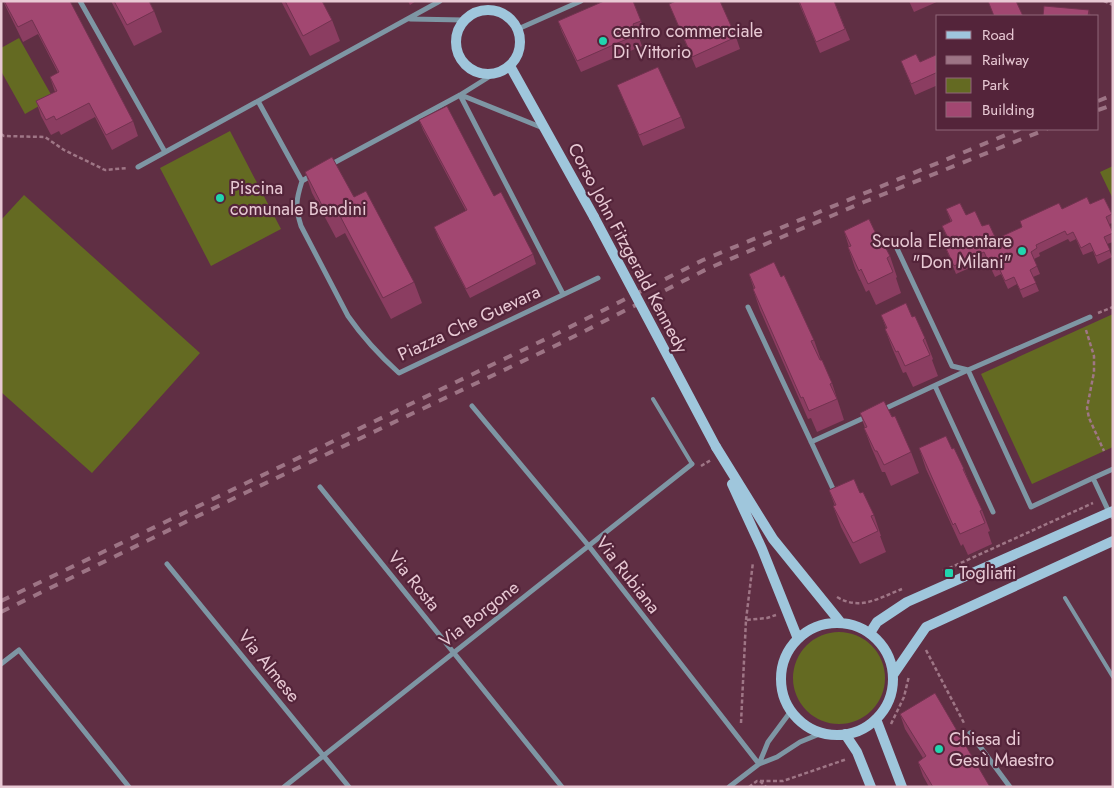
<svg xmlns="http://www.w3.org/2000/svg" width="1114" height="788" font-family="Jost,sans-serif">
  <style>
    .green { fill: #646a22 }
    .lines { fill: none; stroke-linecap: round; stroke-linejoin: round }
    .path { stroke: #9f7686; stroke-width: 2.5; stroke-dasharray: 4 2.5; stroke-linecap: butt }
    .lane { stroke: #7e96a4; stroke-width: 4 }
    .street { stroke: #7e96a4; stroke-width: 5 }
    .secondary { stroke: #9fc6dc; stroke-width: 10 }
    .rail { stroke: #9d7485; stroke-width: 4; stroke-dasharray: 9 9; stroke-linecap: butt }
    .secondary-bridge { stroke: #9fc6dc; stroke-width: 10 }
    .wall { fill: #8b3d61 }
    .shaded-wall { fill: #71324f }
    .building { fill: #a24771; stroke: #71324f }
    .poi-dot { fill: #21d5af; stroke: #54243a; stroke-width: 2 }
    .labels { text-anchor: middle; stroke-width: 4.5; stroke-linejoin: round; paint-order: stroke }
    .poi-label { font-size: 18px; fill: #e8c9d4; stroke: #54243a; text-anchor: start }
    .street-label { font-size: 18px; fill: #e8c9d4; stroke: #54243a }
  </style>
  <rect width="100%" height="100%" fill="#602f44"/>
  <path class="green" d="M 19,38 L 53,98 L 25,114 L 1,71 L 1,48 Z
    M 230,131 L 281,229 L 211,266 L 160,168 Z
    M 1113,166 L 1113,199 L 1100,172 Z
    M 24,195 L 200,353 L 92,473 L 1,392 L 1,220 Z
    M 1113,314 L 1113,447 L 1032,484 L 981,374 Z
    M793 678a46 46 0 1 1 92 0a46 46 0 1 1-92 0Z"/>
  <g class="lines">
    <path class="path" d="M 1104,1 L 1113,5
      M 1,134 L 4,136 L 45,137 L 64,150 L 105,170 L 128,168
      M 1098,313 L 1113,307
      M 1086,330 L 1094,356 L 1094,372 L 1087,408 L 1089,418 L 1104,451
      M 701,466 L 711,460
      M 943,571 L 1093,503
      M 837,597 C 860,611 879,598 902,589
      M 746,620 L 753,562
      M 926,650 L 965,725
      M 741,723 L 746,620 L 767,618 L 776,615
      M 891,724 L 904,697 L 909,676
      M 760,781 L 766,787
      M 749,787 L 757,781 L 783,781 L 847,759"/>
    <path class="lane" d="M 653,399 L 692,464
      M 1065,598 L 1113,677"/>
    <path class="street" d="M 80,1 L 165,152
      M 410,19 L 464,20
      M 518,29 L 581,1
      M 460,95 L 563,294
      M 461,95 L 543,128
      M 258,101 L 302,181 L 312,175
      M 330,165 L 460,95 L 492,75
      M 138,167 L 440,1
      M 302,181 C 296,200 295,207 301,226 L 348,316 C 364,339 378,354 399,373 L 598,278
      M 894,242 L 952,366 L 968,370
      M 748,307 L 835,493
      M 1090,317 L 968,370 L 1031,507 L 1093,478 L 1109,512 L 1113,517
      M 935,386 L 993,512
      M 472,406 L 588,545 L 759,764
      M 882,410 L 968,370
      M 811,442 L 868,416
      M 1093,478 L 1113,469
      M 320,487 L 562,787
      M 167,564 L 349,787
      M 1,664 L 19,650 L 129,787
      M 970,733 L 1010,787
      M 759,764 L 768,742 L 791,711
      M 284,787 L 692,464
      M 729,787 L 759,764 L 777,757 L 800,742 L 822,733"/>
    <path class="secondary" d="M456 42a32 32 0 1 1 64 0a32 32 0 1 1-64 0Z
      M 510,66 L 594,217
      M 716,447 L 773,539 L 841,623
      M 732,484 L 762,549 L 798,639
      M781 679a56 56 0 1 1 112 0a56 56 0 1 1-112 0Z
      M 870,633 L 877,622 L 907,602 L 1113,511
      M 893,675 L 926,627 L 1113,541
      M 876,719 L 902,787
      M 845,734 L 857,752 L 871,787"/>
    <path class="rail" d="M 1098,101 L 1113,95
      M 1098,110 L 1113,105
      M 1,601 L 556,334 L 703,260 L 1020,129
      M 1,612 L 247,492 L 561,343 L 707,269 L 864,202 L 1047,129"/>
    <path class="secondary-bridge" d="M 594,217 L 716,447"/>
  </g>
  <path class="wall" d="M 3,1 L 70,1 L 133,121 L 138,136 L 112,150 L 95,117 L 61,135 L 59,131 L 51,135 L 41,116 L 36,101 L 55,92 L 50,77 L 58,73 L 38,34 L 23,42 Z
    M 111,1 L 149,1 L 154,11 L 162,32 L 134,46 Z
    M 281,1 L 322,1 L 332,20 L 340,41 L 310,56 Z
    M 408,1 L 416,1 L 410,5 Z
    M 798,1 L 834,1 L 850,40 L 820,53 Z
    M 909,1 L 939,1 L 914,12 Z
    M 669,4 L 736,37 L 740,49 L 696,68 Z
    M 558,21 L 641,21 L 645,32 L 638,35 L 642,46 L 581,72 L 562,32 Z
    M 938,54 L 938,85 L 915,95 L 901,61 L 920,62 Z
    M 617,85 L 681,117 L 685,128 L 643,146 Z
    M 419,120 L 494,196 L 533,254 L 536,264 L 470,298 L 438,237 L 434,227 L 466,211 L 423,130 Z
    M 305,172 L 354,197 L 414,282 L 422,303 L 391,319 L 345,233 L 336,238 L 312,193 Z
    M 1104,198 L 1113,216 L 1113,223 L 1109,224 L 1113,232 L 1113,242 L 1107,244 L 1112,257 L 1098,264 L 1093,251 L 1083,255 L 1076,239 L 1070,242 L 1068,239 L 1039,253 L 1040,256 L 1034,259 L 1040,274 L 1033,277 L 1039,291 L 1023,298 L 1017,284 L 1008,289 L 1001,274 L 995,277 L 987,260 L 956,274 L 944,244 L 949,242 L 942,226 L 951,222 L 946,209 L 966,215 L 982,226 L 996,239 L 1022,227 L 1020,221 L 1062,209 L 1090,204 Z
    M 844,231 L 877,236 L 890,256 L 897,277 L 896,278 L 901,293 L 876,305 L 869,290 L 866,292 L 855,268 L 848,247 L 849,247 Z
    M 749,274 L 781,277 L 814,340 L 821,360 L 832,383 L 844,420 L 817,432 L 811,418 L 808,419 L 760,310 L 753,289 L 754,289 Z
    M 881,315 L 912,317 L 925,338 L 933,359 L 932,360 L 938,376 L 913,387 L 906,372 L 903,373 L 893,350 L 885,329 L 886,328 Z
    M 860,413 L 892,417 L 911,452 L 919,473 L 891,486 L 885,472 L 882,472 L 872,449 L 864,428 L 865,428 Z
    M 919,448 L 952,449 L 964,469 L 970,484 L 982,510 L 990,531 L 988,532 L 992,544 L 968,555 L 963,544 L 961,546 L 926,469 Z
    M 829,490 L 860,493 L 874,515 L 881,536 L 880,536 L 886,552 L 860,564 L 841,527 L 833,506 L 835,506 Z
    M 900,714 L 990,787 L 929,787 L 923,776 L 918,762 L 923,758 L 905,729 Z"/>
  <path class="shaded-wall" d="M 1089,10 L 1091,16 L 1088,16 Z"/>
  <path class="building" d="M 4,1 L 70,1 L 133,121 L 106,135 L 89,103 L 56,120 L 54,116 L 46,120 L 36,101 L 57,91 L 50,77 L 59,72 L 32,20 L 18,27 Z
    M 114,1 L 149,1 L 154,11 L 127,25 Z
    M 285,1 L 322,1 L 332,20 L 303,36 Z
    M 604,1 L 633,1 L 641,21 L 633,24 L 638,34 L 577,61 L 558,21 Z
    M 676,1 L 720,1 L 736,37 L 692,57 L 669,4 Z
    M 799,1 L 834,1 L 845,29 L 816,42 Z
    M 988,1 L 1016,1 L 1023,16 L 994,16 Z
    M 1044,6 L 1089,10 L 1088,16 L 1043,16 Z
    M 916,54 L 920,62 L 938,54 L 938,72 L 911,84 L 901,61 Z
    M 658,67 L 681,117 L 639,135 L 617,85 Z
    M 447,106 L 494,196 L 501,192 L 533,254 L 466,289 L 434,227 L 467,210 L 419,120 Z
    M 332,157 L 354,197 L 366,191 L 414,282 L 383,298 L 338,212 L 328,217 L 305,172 Z
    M 1087,197 L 1090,204 L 1104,198 L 1112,214 L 1106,217 L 1113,233 L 1104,237 L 1110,250 L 1096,256 L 1090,243 L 1081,248 L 1073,232 L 1067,235 L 1065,231 L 1036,245 L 1037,248 L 1031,252 L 1037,266 L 1030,270 L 1036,283 L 1020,290 L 1014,277 L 1005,281 L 998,266 L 992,269 L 984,252 L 954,266 L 944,244 L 950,242 L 942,226 L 952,221 L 946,209 L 960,203 L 966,215 L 975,211 L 982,226 L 989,224 L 996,239 L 1022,227 L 1020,221 L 1059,203 L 1062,209 Z
    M 869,219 L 877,236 L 879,235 L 890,256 L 887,258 L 893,272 L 868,284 L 861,269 L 859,271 L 848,247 L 851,246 L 844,231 Z
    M 774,262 L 781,277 L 784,275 L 814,340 L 811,341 L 820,360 L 822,360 L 832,383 L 830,384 L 837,399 L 809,411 L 803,397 L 801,398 L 753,289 L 755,288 L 749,274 Z
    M 906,303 L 912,317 L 915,316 L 925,338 L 923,340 L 930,355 L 905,366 L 898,351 L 896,352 L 885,329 L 887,328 L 881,315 Z
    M 884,401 L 892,417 L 895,416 L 911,452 L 884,465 L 877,451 L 875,451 L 864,428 L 867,427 L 860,413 Z
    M 946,436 L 952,449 L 954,448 L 964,469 L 963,469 L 982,510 L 980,511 L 985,523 L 960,534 L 955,523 L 953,525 L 919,448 Z
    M 854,479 L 860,493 L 863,492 L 874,515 L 871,516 L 878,531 L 853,543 L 833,506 L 836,505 L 829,490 Z
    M 935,693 L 990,787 L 933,787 L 918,762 L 926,756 L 900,714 Z"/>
  <g class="poi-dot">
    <circle cx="603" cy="41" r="5"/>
    <circle cx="220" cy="198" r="5"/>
    <circle cx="1022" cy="251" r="5"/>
    <rect x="944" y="568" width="10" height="10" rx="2.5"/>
    <circle cx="939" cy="749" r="5"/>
  </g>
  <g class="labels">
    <g class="poi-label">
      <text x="613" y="37">centro commerciale<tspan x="613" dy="21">Di Vittorio</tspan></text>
      <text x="230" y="194">Piscina<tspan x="230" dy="21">comunale Bendini</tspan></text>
      <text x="1012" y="247" text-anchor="end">Scuola Elementare<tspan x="1012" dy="21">"Don Milani"</tspan></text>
      <text x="959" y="579">Togliatti</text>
      <text x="949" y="745">Chiesa di<tspan x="949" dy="21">Gesù Maestro</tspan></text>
    </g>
    <g class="street-label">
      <text transform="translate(628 248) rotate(62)" y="6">Corso John Fitzgerald Kennedy</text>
      <text transform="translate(469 323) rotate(-25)" y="6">Piazza Che Guevara</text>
      <text transform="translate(628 575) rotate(52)" y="6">Via Rubiana</text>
      <text transform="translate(414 581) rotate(51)" y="6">Via Rosta</text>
      <text transform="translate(479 614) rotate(-38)" y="6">Via Borgone</text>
      <text transform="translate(269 666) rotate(51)" y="6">Via Almese</text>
    </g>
  </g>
  <rect width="1114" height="788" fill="none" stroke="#e8c9d4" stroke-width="5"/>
  <rect x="936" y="15" width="162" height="115" fill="#54243a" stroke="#8f6678"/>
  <rect x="946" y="31" width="25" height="8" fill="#9fc6dc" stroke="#8f6678"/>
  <text x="982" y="40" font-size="15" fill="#e8c9d4">Road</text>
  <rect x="946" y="56" width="25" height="8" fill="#9d7485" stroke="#8f6678"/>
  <text x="982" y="65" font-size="15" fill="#e8c9d4">Railway</text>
  <rect x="946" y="78" width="25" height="15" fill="#646a22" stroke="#8f6678"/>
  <text x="982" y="90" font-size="15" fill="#e8c9d4">Park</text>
  <rect x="946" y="102" width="25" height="15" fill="#a24771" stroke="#8f6678"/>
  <text x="982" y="115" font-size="15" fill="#e8c9d4">Building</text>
</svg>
